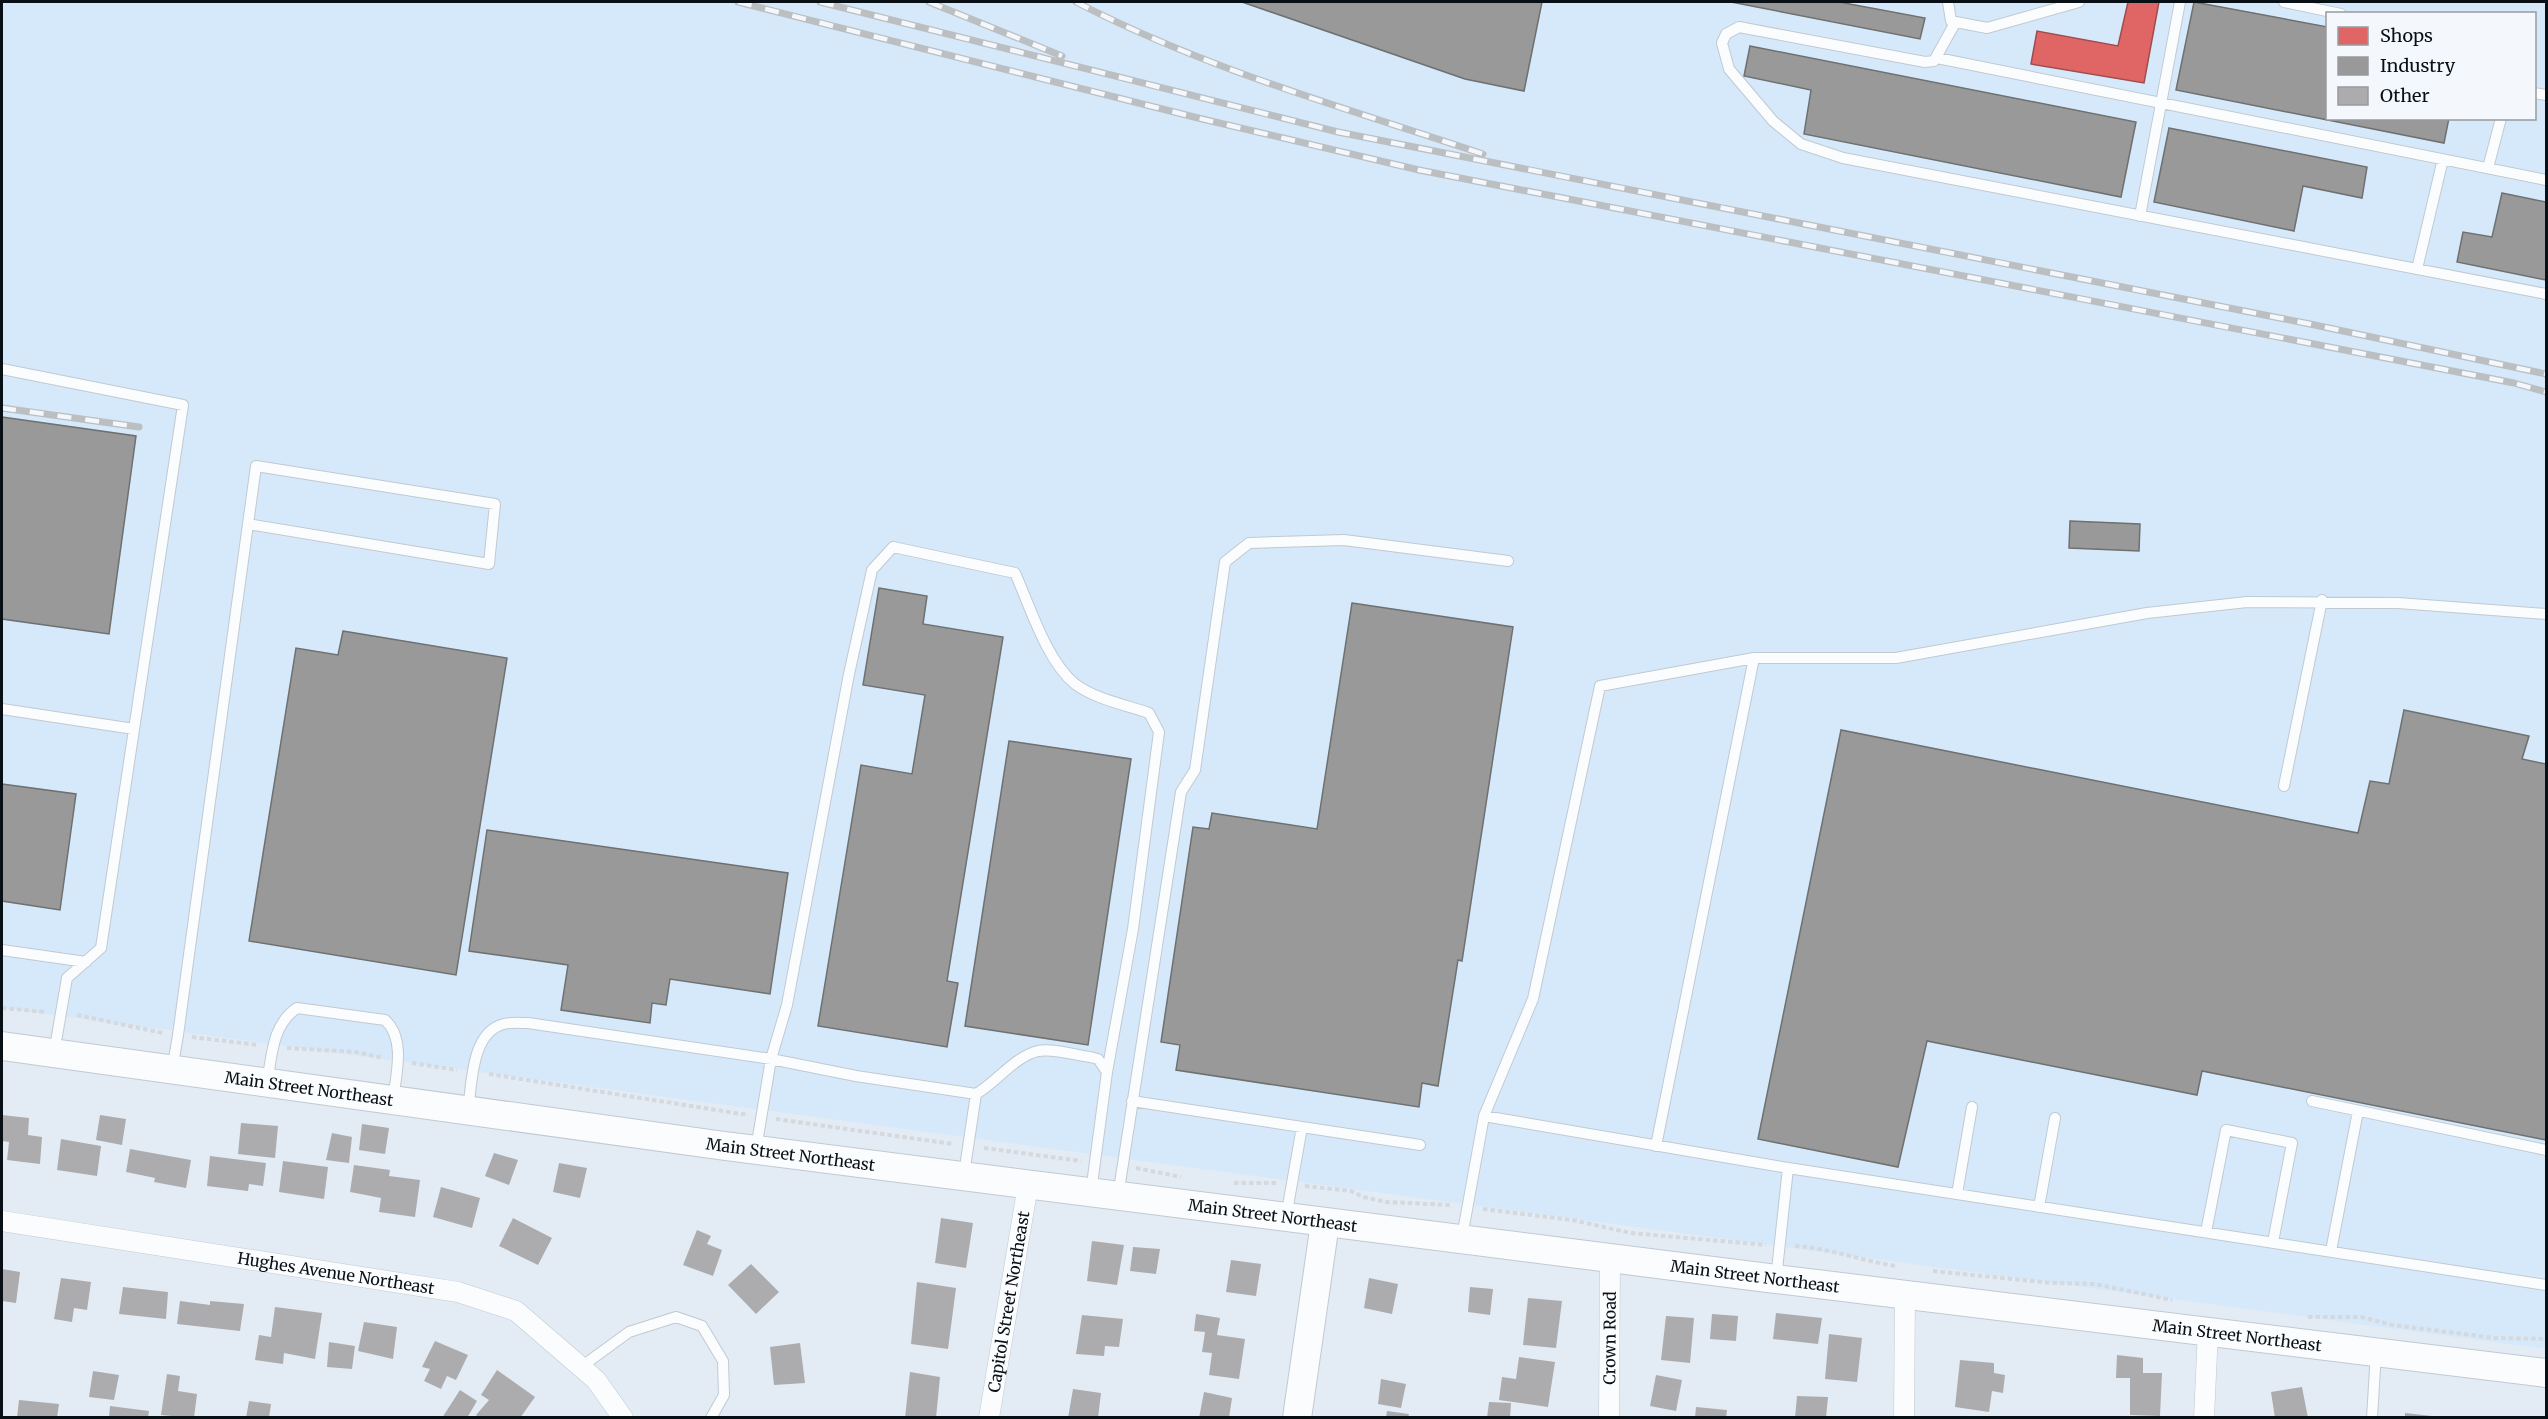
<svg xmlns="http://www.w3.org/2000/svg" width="2548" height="1419" font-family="Merriweather,serif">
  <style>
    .built { fill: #d5e9fa; fill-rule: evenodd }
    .shops { fill: #e06666; stroke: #9f4c4e; stroke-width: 1.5 }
    .industry { fill: #999; stroke: #6e7071; stroke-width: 1.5 }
    .building { fill: #acacae }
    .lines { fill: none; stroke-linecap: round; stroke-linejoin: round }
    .lane-casing { stroke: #c1c9d1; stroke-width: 12 }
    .street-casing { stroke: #c1c9d1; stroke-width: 21 }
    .secondary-casing { stroke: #c1c9d1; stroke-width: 30 }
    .path { stroke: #d5d8dc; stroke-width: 4; stroke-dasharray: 4.5 3; stroke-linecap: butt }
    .lane { stroke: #fbfcfe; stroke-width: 10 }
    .street { stroke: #fbfcfe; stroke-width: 20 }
    .secondary { stroke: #fbfcfe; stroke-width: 28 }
    .rail-casing { stroke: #bcbfc1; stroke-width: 7 }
    .rail { stroke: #f4f8fc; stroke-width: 4.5; stroke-dasharray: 14; stroke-linecap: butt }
    .labels { text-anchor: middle; stroke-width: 6; stroke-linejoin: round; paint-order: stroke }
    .street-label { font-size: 16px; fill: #080f15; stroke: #f4f8fc }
  </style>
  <rect width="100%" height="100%" fill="#e3ecf5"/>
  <path class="built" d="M 2,2 L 2546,2 L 2546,1349 L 2,1008 ZM 2328,14 L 2534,14 L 2534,118 L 2328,118 Z"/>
  <path class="shops" d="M 2128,2 L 2159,2 L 2144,83 L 2031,64 L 2037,31 L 2118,46 Z"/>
  <path class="industry" d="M 1242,2 L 1542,2 L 1524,91 L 1465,79 Z
    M 1731,2 L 1839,2 L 1925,18 L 1920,39 Z
    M 2194,2 L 2328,27 L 2328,118 L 2449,118 L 2444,143 L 2176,90 Z
    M 1750,46 L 2136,122 L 2121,197 L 1804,134 L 1811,90 L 1744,76 Z
    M 2169,128 L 2367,167 L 2362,198 L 2303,186 L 2294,231 L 2154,202 Z
    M 2502,193 L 2546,202 L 2546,280 L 2457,262 L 2463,232 L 2492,237 Z
    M 2,417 L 136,436 L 109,634 L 2,619 Z
    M 2070,521 L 2140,524 L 2139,551 L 2069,548 Z
    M 879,588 L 927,596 L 923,624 L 1003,637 L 947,981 L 958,983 L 947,1047 L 818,1026 L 861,765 L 912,774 L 925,695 L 863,685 Z
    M 1352,603 L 1513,627 L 1462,961 L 1458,960 L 1438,1086 L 1422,1083 L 1419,1107 L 1176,1070 L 1180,1045 L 1161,1042 L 1193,827 L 1209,829 L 1212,813 L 1317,829 Z
    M 343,631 L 507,658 L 456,975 L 249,941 L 296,648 L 338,655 Z
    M 2404,710 L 2529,736 L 2522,759 L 2546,764 L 2546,1140 L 2202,1071 L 2197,1095 L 1927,1041 L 1898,1167 L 1758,1139 L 1841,730 L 2358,833 L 2370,781 L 2389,784 Z
    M 1009,741 L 1131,759 L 1088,1045 L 965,1026 Z
    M 2,784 L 76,794 L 60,910 L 2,901 Z
    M 487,830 L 788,873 L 770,994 L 670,979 L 666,1005 L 652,1003 L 650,1023 L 561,1010 L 568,965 L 469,951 Z"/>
  <path class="building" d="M 2,1115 L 29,1118 L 28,1135 L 42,1137 L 40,1164 L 7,1160 L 9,1142 L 2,1141 Z
    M 100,1115 L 126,1119 L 122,1145 L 96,1140 Z
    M 241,1123 L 278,1126 L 275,1158 L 238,1154 Z
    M 362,1124 L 389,1128 L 385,1154 L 359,1150 Z
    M 332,1133 L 352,1137 L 349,1163 L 326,1160 Z
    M 61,1139 L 101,1146 L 97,1176 L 57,1170 Z
    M 130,1149 L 191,1160 L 186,1188 L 154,1182 L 155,1178 L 126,1172 Z
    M 494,1153 L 518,1160 L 509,1185 L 485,1176 Z
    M 210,1156 L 266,1163 L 263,1186 L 249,1184 L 248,1191 L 207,1186 Z
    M 283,1161 L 328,1167 L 324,1199 L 279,1192 Z
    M 559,1163 L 587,1168 L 580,1198 L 553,1192 Z
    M 354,1165 L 390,1170 L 389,1176 L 420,1180 L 415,1217 L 379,1212 L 381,1198 L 350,1192 Z
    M 441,1187 L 480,1198 L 472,1228 L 433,1217 Z
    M 513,1218 L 552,1238 L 538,1265 L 499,1246 Z
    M 941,1218 L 973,1223 L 966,1268 L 935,1263 Z
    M 697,1230 L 711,1236 L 707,1244 L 722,1250 L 713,1276 L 683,1265 Z
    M 1092,1241 L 1124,1245 L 1117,1285 L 1087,1281 Z
    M 1133,1247 L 1160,1249 L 1156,1274 L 1130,1271 Z
    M 1231,1260 L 1261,1264 L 1256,1296 L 1226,1292 Z
    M 751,1264 L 779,1292 L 756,1314 L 728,1285 Z
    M 2,1269 L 20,1272 L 16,1303 L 2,1301 Z
    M 61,1278 L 91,1282 L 87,1310 L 74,1308 L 72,1322 L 54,1319 Z
    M 1369,1278 L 1398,1284 L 1392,1314 L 1364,1308 Z
    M 917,1282 L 956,1288 L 948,1349 L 911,1344 Z
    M 123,1287 L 168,1292 L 166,1319 L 119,1314 Z
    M 1470,1287 L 1493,1289 L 1490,1315 L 1468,1312 Z
    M 1528,1298 L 1562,1301 L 1556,1348 L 1523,1345 Z
    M 180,1301 L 210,1305 L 210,1301 L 244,1304 L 240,1331 L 177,1324 Z
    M 275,1307 L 322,1313 L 315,1359 L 284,1353 L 283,1364 L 255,1360 L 259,1335 L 271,1337 Z
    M 1776,1313 L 1822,1318 L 1818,1344 L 1773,1339 Z
    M 1196,1314 L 1220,1318 L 1217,1335 L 1245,1339 L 1239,1379 L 1209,1375 L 1212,1353 L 1202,1352 L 1205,1332 L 1194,1331 Z
    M 1712,1314 L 1738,1316 L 1736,1341 L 1710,1339 Z
    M 1082,1315 L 1123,1319 L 1119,1347 L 1105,1346 L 1104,1356 L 1076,1354 Z
    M 1666,1316 L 1694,1318 L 1690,1363 L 1661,1360 Z
    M 364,1322 L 397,1327 L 393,1359 L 358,1351 Z
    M 1829,1334 L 1862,1338 L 1857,1382 L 1825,1379 Z
    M 435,1341 L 468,1355 L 456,1380 L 447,1376 L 441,1389 L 424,1381 L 430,1369 L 422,1367 Z
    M 329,1342 L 355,1346 L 352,1369 L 327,1367 Z
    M 800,1343 L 805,1383 L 774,1385 L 770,1347 Z
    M 2117,1355 L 2143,1358 L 2143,1373 L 2162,1373 L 2160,1416 L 2130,1415 L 2130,1378 L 2116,1378 Z
    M 1519,1357 L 1555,1362 L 1548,1407 L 1499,1400 L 1502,1377 L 1516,1379 Z
    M 1960,1360 L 1994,1363 L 1994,1373 L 2005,1375 L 2003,1393 L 1992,1391 L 1989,1412 L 1955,1407 Z
    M 497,1370 L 535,1397 L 520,1418 L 480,1418 L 476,1415 L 489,1400 L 481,1395 Z
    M 93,1371 L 119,1375 L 114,1400 L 89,1397 Z
    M 910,1372 L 940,1377 L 936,1418 L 905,1418 Z
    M 167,1374 L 180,1376 L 178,1391 L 197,1394 L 194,1418 L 161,1415 Z
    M 1656,1375 L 1682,1380 L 1676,1411 L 1650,1406 Z
    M 1381,1379 L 1406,1384 L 1401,1408 L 1378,1404 Z
    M 2302,1387 L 2308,1418 L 2275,1418 L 2271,1392 Z
    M 1073,1389 L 1101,1393 L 1098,1418 L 1068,1418 Z
    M 460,1390 L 477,1401 L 467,1418 L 442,1418 Z
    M 1204,1392 L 1232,1398 L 1229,1418 L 1199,1418 Z
    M 1797,1396 L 1828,1397 L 1826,1418 L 1795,1418 Z
    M 19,1400 L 59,1404 L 57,1418 L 17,1418 Z
    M 249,1401 L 271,1404 L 269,1418 L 246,1418 Z
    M 1489,1402 L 1511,1403 L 1510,1418 L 1487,1418 Z
    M 110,1406 L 149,1411 L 148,1418 L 109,1418 Z
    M 1696,1407 L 1727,1410 L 1726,1418 L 1695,1418 Z
    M 1387,1411 L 1409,1414 L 1408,1418 L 1386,1418 Z
    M 2405,1413 L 2432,1416 L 2432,1418 L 2405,1418 Z"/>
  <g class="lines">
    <g class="lane-casing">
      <path id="lane" d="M 1948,2 L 1951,21 L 1987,28 L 2079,2
        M 2284,2 L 2341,14
        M 1955,23 L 1934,61 L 1925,62 L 1739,27 L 1726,34 L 1722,43 L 1729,69 L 1773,121 L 1801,144 L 1843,158 L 2546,294
        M 1937,58 L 2546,180
        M 2534,93 L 2546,95
        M 2488,168 L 2501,118
        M 2140,216 L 2180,2
        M 2417,269 L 2443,159
        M 2,369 L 183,405 L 101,948 L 67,978 L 54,1053
        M 2,709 L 134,729
        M 2284,786 L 2322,600
        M 2,950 L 86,962
        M 172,1070 L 178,1035 L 248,524 L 256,466 L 495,504 L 489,564 L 248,524
        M 267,1083 C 272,1055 272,1025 297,1008 L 385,1020 C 406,1039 396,1075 393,1100
        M 1132,1101 L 1420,1145
        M 2312,1101 L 2546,1150
        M 468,1110 C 472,1084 471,1032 504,1024 C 511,1022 521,1023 528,1023 L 771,1059 L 856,1076 L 976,1094 C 997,1082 1014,1057 1038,1051 C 1053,1048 1075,1055 1090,1057 L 1098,1059 L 1107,1072 L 1091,1192
        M 1484,1116 L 1788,1168 L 1776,1279
        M 1656,1146 L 1754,658
        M 756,1149 L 771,1059 L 787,1005 L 849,674 L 872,570 L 893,547 L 1015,573 C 1030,606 1046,660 1075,684 C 1095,699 1126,705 1149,713 L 1159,732 L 1133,929 L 1107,1072
        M 1788,1168 L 2546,1285
        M 964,1174 L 976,1094
        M 1957,1194 L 1972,1107
        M 1118,1196 L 1181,792 L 1195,770 L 1225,562 L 1249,543 L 1344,540 L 1508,561
        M 2039,1207 L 2055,1118
        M 1286,1217 L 1302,1127
        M 2206,1232 L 2226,1130 L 2292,1143 L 2273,1242
        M 1462,1237 L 1484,1116 L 1533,999 L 1600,686 L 1754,658 L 1896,658 L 2147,613 L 2247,602 L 2398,603 L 2546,614
        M 2331,1251 L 2358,1111
        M 581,1367 L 629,1332 L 676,1317 L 702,1326 L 723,1361 L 724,1395 L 711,1418
        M 2372,1418 L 2376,1352"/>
    </g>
    <g class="street-casing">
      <g id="street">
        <path id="s1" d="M 2,1221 L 458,1292 L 516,1311 L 596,1380 L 623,1418"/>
        <path id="s2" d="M 989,1418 L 1028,1185"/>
        <path id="s3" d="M 1609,1418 L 1610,1258"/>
        <path d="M 1904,1418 L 1905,1294"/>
        <path d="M 2204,1418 L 2208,1331"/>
      </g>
    </g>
    <g class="secondary-casing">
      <g id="secondary">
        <path id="s4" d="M 2,1046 L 725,1146 L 1776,1279 L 2546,1373"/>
        <path d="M 1297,1418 L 1325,1223"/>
      </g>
    </g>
    <path class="path" d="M 2,1008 L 46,1012
      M 77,1015 L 163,1033
      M 192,1037 L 259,1045
      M 287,1048 L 356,1052 L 383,1058
      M 412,1063 L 457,1070
      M 489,1074 L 748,1115
      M 776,1119 L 953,1144
      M 984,1148 L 1081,1161
      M 1136,1168 L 1181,1177
      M 1234,1183 L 1277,1183
      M 1305,1186 L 1351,1191 L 1363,1197 L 1387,1202 L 1451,1205
      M 1483,1209 L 1572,1220 L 1631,1233 L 1766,1245
      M 1795,1246 C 1829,1248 1862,1261 1896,1266
      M 1933,1271 L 2052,1283 L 2095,1284 L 2172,1300
      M 2308,1317 L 2361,1317 L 2393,1325 L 2495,1338 L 2546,1339"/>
    <use href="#lane" class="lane"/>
    <use href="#street" class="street"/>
    <use href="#secondary" class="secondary"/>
    <g class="rail-casing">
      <path id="rail" d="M 738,2 L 1198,118 L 1419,170 L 2514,383 L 2546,392
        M 820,2 L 1338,132 L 2310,324 L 2546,374
        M 929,2 L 1062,56
        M 1076,2 C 1205,69 1346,108 1483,154
        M 2,408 L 139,427"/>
    </g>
    <use href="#rail" class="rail"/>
  </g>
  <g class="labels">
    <g class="street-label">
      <text dy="6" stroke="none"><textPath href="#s4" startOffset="310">Main Street Northeast</textPath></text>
      <text dy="6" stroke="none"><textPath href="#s4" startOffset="796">Main Street Northeast</textPath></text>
      <text dy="6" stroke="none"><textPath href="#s4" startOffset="1282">Main Street Northeast</textPath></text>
      <text dy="6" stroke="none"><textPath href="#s1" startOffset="338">Hughes Avenue Northeast</textPath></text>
      <text dy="6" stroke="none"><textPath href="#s4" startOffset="1768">Main Street Northeast</textPath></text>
      <text dy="6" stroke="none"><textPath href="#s2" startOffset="118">Capitol Street Northeast</textPath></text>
      <text dy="6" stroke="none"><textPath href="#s4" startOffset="2254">Main Street Northeast</textPath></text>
      <text dy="6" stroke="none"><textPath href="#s3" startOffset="80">Crown Road</textPath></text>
    </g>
  </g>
  <rect width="2548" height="1419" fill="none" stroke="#080f15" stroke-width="6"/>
  <rect x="2326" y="12" width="210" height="108" fill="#f4f8fc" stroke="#969ba0" stroke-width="1.5"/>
  <rect x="2338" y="27" width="30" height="18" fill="#e06666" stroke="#969ba0" stroke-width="1.5"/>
  <text x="2380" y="42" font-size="18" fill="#080f15">Shops</text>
  <rect x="2338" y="57" width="30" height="18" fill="#999999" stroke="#969ba0" stroke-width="1.5"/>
  <text x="2380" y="72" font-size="18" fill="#080f15">Industry</text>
  <rect x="2338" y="87" width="30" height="18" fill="#acacae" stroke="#969ba0" stroke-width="1.5"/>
  <text x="2380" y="102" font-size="18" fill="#080f15">Other</text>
</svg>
